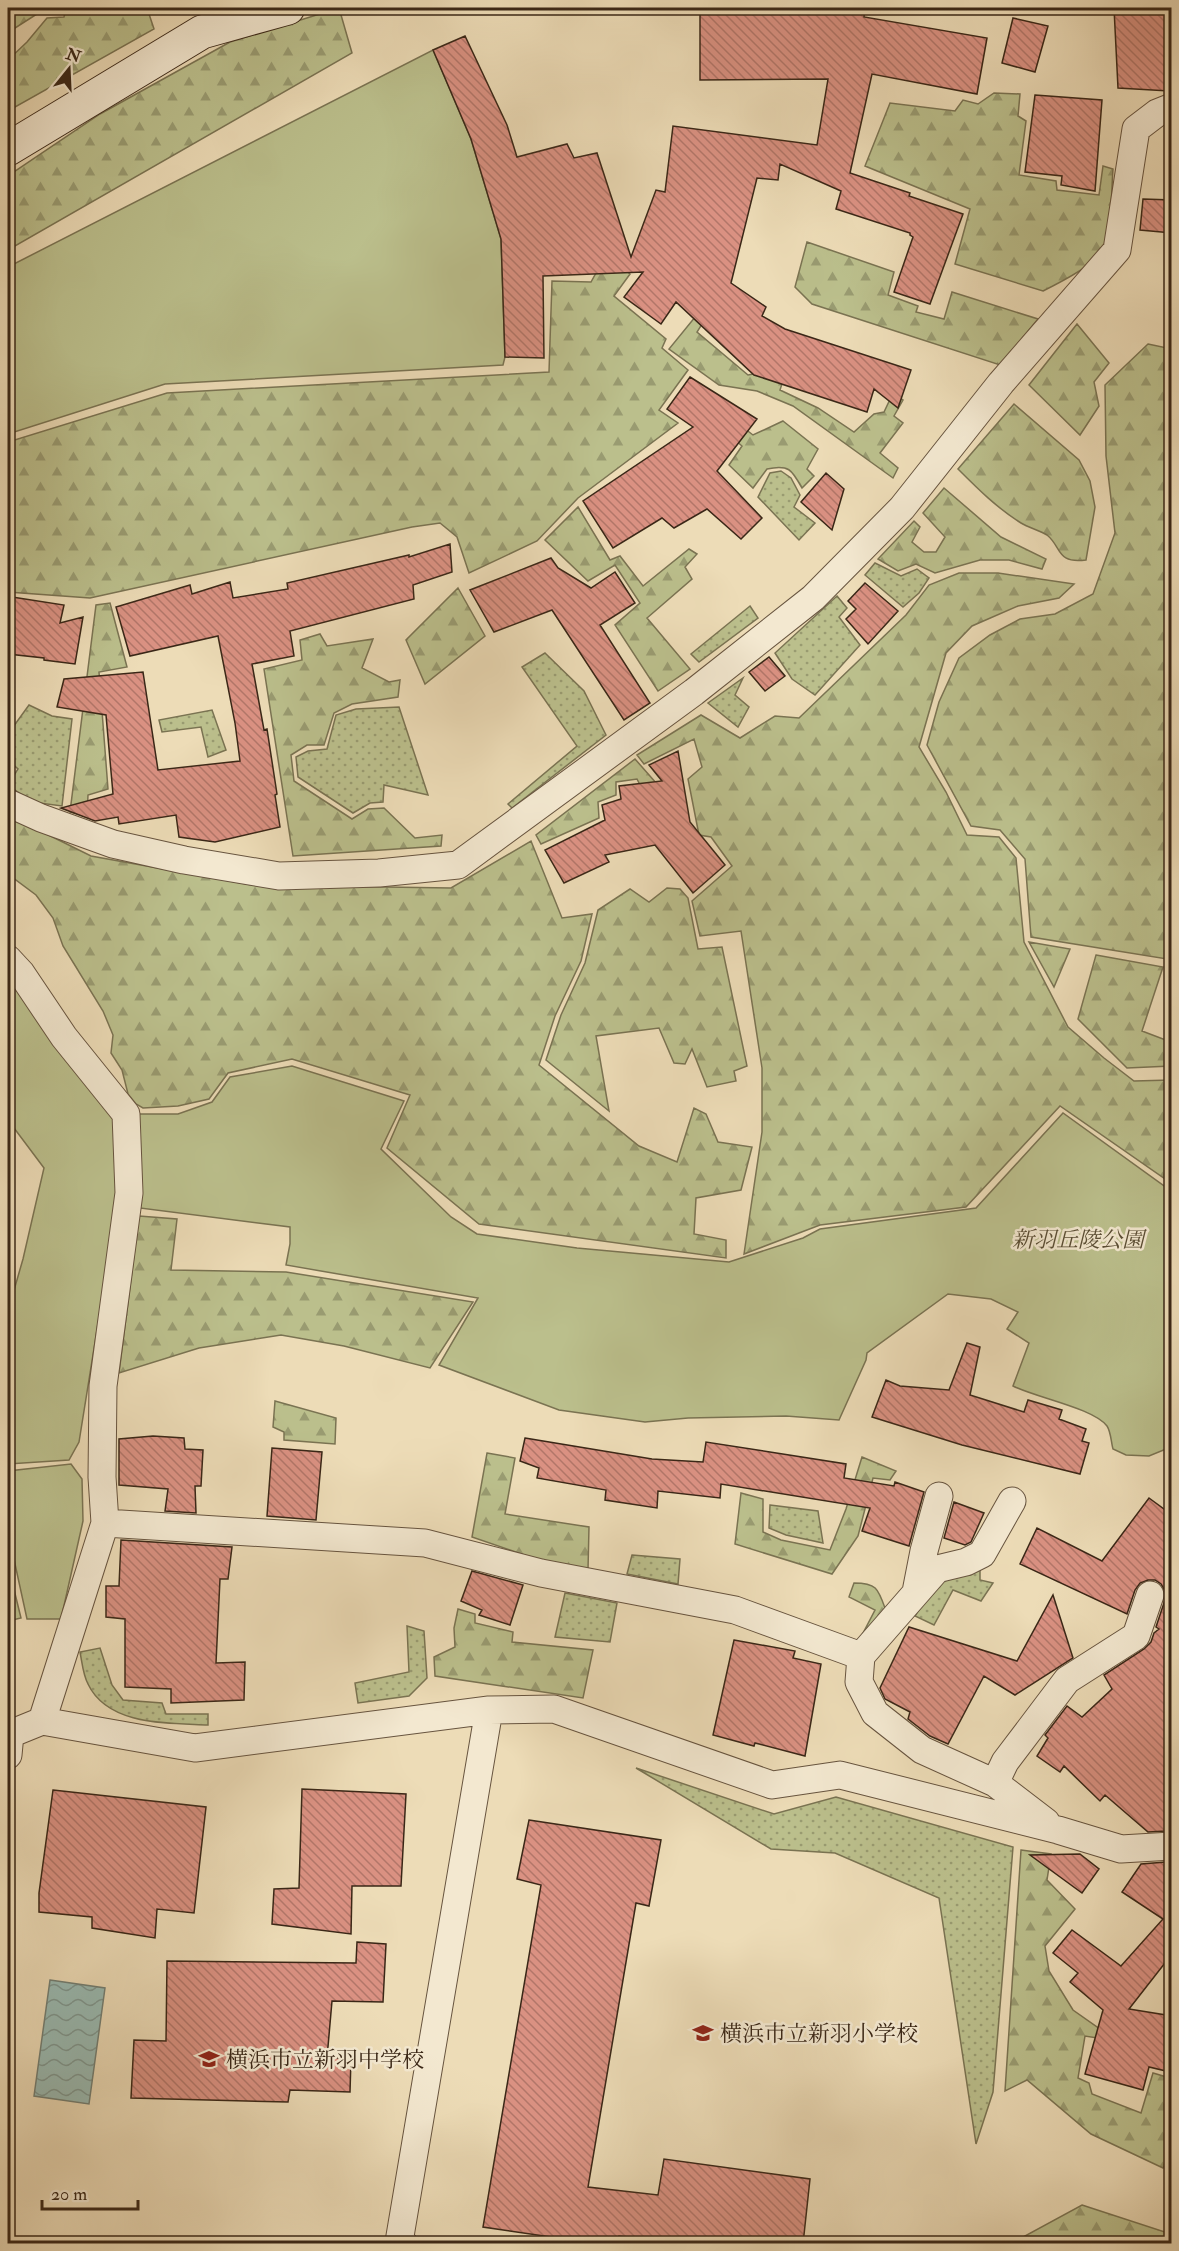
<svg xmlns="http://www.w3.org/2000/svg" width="1179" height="2251" font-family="'IM FELL Double Pica','Noto Serif JP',serif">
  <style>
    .grass { fill: url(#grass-dots); stroke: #7a7352; stroke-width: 1.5 }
    .forest { fill: url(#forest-firs); stroke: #7a7352; stroke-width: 1.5 }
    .green { fill: #bbbf8c; stroke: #7a7352; stroke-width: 1.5 }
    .water { fill: url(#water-waves); stroke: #748075; stroke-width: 1.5 }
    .building { fill: url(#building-back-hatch); stroke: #3a2717; stroke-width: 1.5 }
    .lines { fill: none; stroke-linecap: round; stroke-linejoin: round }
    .street-casing { stroke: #67543f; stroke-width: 29 }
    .secondary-casing { stroke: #3a2717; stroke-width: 35 }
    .street { stroke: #f3e8d0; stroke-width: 27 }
    .secondary { stroke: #f3e8d0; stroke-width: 33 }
    .labels { text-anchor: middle; stroke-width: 5; stroke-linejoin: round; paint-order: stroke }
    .park-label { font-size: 22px; font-style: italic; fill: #5a4d34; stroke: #f3e8d0 }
    .poi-label { font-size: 22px; fill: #3a2717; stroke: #f3e8d0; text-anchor: start }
  </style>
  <defs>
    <pattern id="grass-dots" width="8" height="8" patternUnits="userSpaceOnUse" patternTransform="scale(1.5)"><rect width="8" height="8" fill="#bbbf8c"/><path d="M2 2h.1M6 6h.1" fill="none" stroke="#999b71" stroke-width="1.8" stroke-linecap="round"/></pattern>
    <pattern id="forest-firs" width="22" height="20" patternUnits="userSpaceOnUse" patternTransform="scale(1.5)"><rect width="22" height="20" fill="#bbbf8c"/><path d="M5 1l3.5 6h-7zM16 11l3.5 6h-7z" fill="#999b71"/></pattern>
    <pattern id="water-waves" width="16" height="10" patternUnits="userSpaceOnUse" patternTransform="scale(1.5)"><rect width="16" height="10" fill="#9abbb3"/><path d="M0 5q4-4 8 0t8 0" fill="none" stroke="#7f9891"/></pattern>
    <pattern id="building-back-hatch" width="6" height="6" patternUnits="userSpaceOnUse" patternTransform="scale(1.5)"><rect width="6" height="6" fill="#da9182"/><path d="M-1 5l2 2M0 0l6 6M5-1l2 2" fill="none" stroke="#b27669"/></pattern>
  </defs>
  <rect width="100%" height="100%" fill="#eddcb7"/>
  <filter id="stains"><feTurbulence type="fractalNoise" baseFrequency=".00333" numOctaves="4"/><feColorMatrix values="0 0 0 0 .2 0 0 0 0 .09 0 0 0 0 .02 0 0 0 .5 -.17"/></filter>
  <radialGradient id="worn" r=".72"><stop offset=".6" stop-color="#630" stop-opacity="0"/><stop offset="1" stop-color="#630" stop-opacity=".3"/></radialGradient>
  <path class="grass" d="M 781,471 L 791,478 L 800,495 L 794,507 L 815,523 L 799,540 L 758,497 L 770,473 Z
    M 875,563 L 901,576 L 917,569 L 929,578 L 919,593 L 903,607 L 865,575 Z
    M 837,596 L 847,608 L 839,617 L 860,645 L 815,695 L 792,679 L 775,653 Z
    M 750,606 L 758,618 L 699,662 L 691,654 Z
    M 545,653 L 584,691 L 606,735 L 512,808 L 508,804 L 577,746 L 522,667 Z
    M 743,678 L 735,695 L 749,707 L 738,727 L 708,703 Z
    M 29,705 L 52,716 L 72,719 L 62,806 L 32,802 L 8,785 L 18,769 L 8,760 L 8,734 Z
    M 399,707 L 428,795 L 384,785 L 383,802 L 370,803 L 353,813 L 298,777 L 296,757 L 308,751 L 327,749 L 336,715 L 356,709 Z
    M 212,710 L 226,750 L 208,757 L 201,727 L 162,732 L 159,720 Z
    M 770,1505 L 818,1511 L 823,1543 L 786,1535 L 769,1528 Z
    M 632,1555 L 680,1559 L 678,1584 L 627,1574 Z
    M 980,1564 L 980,1580 L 993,1583 L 981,1601 L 953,1590 L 934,1625 L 915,1616 L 940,1575 Z
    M 565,1593 L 617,1603 L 610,1642 L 555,1637 Z
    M 407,1626 L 424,1631 L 427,1678 L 409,1696 L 358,1703 L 355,1683 L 409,1672 Z
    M 100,1648 L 112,1685 L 123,1700 L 162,1703 L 166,1714 L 208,1714 L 208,1725 C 168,1723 108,1726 88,1684 C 83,1675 82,1662 80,1652 Z
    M 636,1768 L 774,1814 L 836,1797 L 1013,1847 L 993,2092 L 976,2144 L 939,1898 L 835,1853 L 771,1849 Z"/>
  <path class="forest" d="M 8,8 L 38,8 L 37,14 L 12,30 L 8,30 Z
    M 66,8 L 147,8 L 154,29 L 8,111 L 8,60 L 27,42 L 47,18 L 64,17 Z
    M 339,8 L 352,53 L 8,250 L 8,176 L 100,114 L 230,42 Z
    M 994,93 L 1020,94 L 1018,116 L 1026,121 L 1019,175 L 1056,181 L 1057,190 L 1099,195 L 1103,166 L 1113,169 C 1111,193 1113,237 1098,256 C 1089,268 1057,284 1043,291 L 955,264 L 970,209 L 865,166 L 890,103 L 955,111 L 963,100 L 978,104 Z
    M 807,242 L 894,272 L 888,295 L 918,306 L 916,312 L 944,319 L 952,292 L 1038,319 L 1000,365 L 812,304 L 795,287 Z
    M 607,253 L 630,274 L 614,296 L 666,339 L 662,348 L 688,370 L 659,410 L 678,423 L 578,498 L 537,541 L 469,573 L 457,537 L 440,523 L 412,527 L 90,598 L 8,592 L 8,442 L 167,393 L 549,372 L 552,281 L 591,282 Z
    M 700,311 L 707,316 L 697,332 L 748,375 L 787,368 L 780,390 L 818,408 L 854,432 L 874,414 L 884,412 L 893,393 L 903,400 L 894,416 L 903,423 L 880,453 L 898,468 L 893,478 L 793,406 L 757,391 L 719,385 L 669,349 Z
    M 1077,324 L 1109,363 L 1094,382 L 1099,406 L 1080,435 L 1029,385 Z
    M 1148,344 L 1172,349 L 1172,942 L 1167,959 L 1031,937 L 1025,859 L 1000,830 L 971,826 L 927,745 L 939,702 L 959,658 L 990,635 L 1020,619 L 1055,614 L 1093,594 L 1115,533 L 1106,456 L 1105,385 Z
    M 1014,404 L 1079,460 L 1090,481 L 1095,507 L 1086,560 C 1056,564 1062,547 1047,535 C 1039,530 1029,528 1021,523 C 997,508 978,489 958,469 Z
    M 783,421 L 818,449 L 807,469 L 814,476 L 802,488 C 792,470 789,464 767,469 L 753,488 L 729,465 L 742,446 L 724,430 L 736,422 L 753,435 Z
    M 944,488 L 1001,537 L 1046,559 L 1042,569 L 1009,560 L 980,560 L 935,573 L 916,564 L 898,571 L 878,559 L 914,521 L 920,527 L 912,542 L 924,552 L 936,552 L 945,537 L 923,513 Z
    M 578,507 L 610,560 L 620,556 L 643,586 L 689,549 L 697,554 L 685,567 L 692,579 L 647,618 L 690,669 L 658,691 L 615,625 L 640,603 L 615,565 L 588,581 L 545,540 Z
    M 959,573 L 998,573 L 1074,584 L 1059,598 L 1018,606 L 972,626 L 946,653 L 919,747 L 946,792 L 967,835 L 999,837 L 1016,858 L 1024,942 L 1068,1027 L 1104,1058 L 1134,1081 L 1171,1080 L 1171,1183 L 1060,1106 L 966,1207 L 820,1225 L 744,1254 L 762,1132 L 762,1068 L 741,931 L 700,936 L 692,901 L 732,866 L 711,837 L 699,835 L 688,779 L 702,767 L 694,739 L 644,764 L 637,755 L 701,715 L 740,738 L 775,716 L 799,718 L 906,615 L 929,585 Z
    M 458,588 L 485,636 L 425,684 L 406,640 Z
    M 110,603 L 127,667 L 99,672 L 108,789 L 88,795 L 87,816 L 70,812 L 96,605 Z
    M 320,634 L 327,646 L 373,639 L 362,668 L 389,682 L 400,680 L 398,697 L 352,704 L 334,713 L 324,745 L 307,745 L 291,755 L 294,781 L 352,819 L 368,809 L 384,808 L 415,838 L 442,835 L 441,846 L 293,856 L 264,669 L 302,660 L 300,640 Z
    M 635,759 L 657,784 L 641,787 L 637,779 L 616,782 L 616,795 L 598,802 L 599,818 L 541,844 L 536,835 Z
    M 8,815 L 91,856 L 252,885 L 451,888 L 531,841 L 562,918 L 592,914 L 581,961 L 555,1016 L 539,1065 L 639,1146 L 677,1162 L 694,1108 L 706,1114 L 718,1142 L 752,1147 L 741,1190 L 696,1198 L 694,1234 L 726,1240 L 726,1258 L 479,1224 L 387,1148 L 410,1095 L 292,1059 L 228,1073 L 209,1099 L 178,1106 L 143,1108 L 136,1104 L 128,1094 L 122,1070 L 111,1053 L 113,1035 L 103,1011 L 63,946 L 53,918 L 36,895 L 8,874 Z
    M 667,888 L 680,889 L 688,898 L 698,949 L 722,947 L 747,1066 L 734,1071 L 736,1081 L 707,1087 L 692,1049 L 685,1064 L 674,1063 L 659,1028 L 596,1036 L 609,1111 L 546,1060 L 561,1015 L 585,963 L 598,910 L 630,889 L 649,902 Z
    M 1029,942 L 1070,949 L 1054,987 Z
    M 1096,955 L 1163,967 L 1142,1031 L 1171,1042 L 1171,1066 L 1127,1068 L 1078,1019 Z
    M 139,1216 L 177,1219 L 171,1270 L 286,1272 L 473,1302 L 430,1368 L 344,1346 L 281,1335 L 199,1348 L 119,1373 Z
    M 275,1401 L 336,1418 L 335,1444 L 284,1440 L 284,1432 L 273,1427 Z
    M 487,1453 L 515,1458 L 505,1514 L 589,1527 L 588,1570 L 539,1560 L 472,1537 Z
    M 862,1457 L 896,1471 L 890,1480 L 873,1478 L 858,1536 L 832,1574 L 735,1544 L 741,1493 L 763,1499 L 763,1532 L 781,1540 L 830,1550 L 846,1509 Z
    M 854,1583 C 876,1583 878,1588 885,1608 L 868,1639 L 861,1637 L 875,1610 L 849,1597 Z
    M 458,1609 L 475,1614 L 475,1623 L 513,1632 L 512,1642 L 593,1650 L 583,1698 L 435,1676 L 434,1657 L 455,1647 L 454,1628 Z
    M 1021,1850 L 1051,1854 L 1047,1880 L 1075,1909 L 1045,1946 L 1049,1971 L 1073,2010 L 1117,2041 L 1085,2036 L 1078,2078 L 1089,2083 L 1092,2094 L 1141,2113 L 1153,2073 L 1170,2078 L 1171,2073 L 1171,2157 L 1163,2168 L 1091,2134 L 1027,2080 L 1005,2091 Z
    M 1082,2205 L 1171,2234 L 1171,2243 L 1012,2243 Z"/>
  <path class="green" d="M 433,50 L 471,139 L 501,239 L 505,357 L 503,365 L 165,384 L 8,434 L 8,267 Z
    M 8,971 L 115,1114 L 178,1114 L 212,1102 L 230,1077 L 292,1066 L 404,1101 L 381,1149 L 451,1217 L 477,1234 L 577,1248 L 729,1262 L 803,1238 L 820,1229 L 976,1208 L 1063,1113 L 1171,1191 L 1171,1447 L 1149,1456 L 1126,1455 L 1113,1449 C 1111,1442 1111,1432 1107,1426 C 1093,1408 1037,1398 1013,1386 L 1029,1343 L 1007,1329 L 1018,1312 L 991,1299 L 948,1294 L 867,1353 L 866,1360 L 839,1420 L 786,1416 L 688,1418 L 645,1422 L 559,1410 L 439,1365 L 478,1298 L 286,1265 L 290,1244 L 290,1227 L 117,1205 L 79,1442 L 69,1460 L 8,1464 L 8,1311 L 23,1259 L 44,1168 L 8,1120 Z
    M 71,1464 L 82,1479 L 83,1521 L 61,1619 L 27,1619 L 8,1532 L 8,1471 Z
    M 8,1565 L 21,1618 L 8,1621 Z"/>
  <path class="water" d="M 50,1980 L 105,1988 L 89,2104 L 34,2096 Z"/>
  <path class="building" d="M 700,8 L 865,8 L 864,17 L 987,38 L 977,94 L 872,74 L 850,173 L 910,193 L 909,196 L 963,214 L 930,304 L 894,292 L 913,237 L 910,235 L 910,233 L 836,209 L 841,191 L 780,164 L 778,180 L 757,178 L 731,283 L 766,307 L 762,316 L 785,329 L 911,370 L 898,408 L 874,389 L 867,412 L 754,375 L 676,302 L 661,324 L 624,297 L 643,272 L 543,276 L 544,358 L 505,357 L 501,239 L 471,139 L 433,50 L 465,36 L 507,125 L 517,157 L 567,144 L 574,158 L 597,153 L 631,257 L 656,190 L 665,192 L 673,126 L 817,145 L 828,79 L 700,80 Z
    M 1114,8 L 1171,8 L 1169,91 L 1118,88 Z
    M 1013,18 L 1048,26 L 1035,72 L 1002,63 Z
    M 1035,95 L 1102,100 L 1095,191 L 1061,185 L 1062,176 L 1025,172 Z
    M 1143,199 L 1172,200 L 1172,233 L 1140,230 Z
    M 690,377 L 757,419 L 717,471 L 762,518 L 741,539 L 707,509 L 674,528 L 662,518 L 613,548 L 583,501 L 693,427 L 667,409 Z
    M 826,473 L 844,489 L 832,530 L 801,502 Z
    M 450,544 L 452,572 L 413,585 L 414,599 L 290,631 L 294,656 L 252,664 L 264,730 L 267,729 L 277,794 L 275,795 L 280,827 L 215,842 L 179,837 L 176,815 L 119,824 L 118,817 L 95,821 L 61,808 L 113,794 L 106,715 L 57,707 L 64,679 L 143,672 L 158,770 L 240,761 L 235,723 L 218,636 L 130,656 L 116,607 L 190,585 L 192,594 L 230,582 L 233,598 L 288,589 L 287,583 L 409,555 L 409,557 Z
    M 551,558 L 558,568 L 591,588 L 615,572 L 635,603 L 600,625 L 650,703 L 624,720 L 552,610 L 494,632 L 470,590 Z
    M 865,583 L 898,611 L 868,644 L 846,619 L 856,609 L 848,601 Z
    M 12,597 L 64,605 L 60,623 L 83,617 L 75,664 L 44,660 L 44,658 L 8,654 L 8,605 L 11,605 Z
    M 769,657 L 785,676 L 765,691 L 749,672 Z
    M 678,751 L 690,822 L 725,865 L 693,893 L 655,845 L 605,855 L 609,862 L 564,883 L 545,850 L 605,820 L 602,805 L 621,799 L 619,786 L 662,781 L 649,765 Z
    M 967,1343 L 980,1347 L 970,1395 L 1024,1412 L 1028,1400 L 1062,1410 L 1059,1419 L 1086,1429 L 1082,1441 L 1089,1443 L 1080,1474 L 962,1445 L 872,1417 L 886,1380 L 900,1386 L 949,1390 Z
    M 153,1436 L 184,1438 L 185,1449 L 203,1450 L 201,1486 L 195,1486 L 196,1513 L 165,1511 L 168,1489 L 119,1485 L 119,1439 Z
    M 525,1438 L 652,1459 L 703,1462 L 706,1442 L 846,1464 L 844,1478 L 894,1486 L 895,1482 L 924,1492 L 909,1546 L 862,1531 L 870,1508 L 721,1484 L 720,1498 L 658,1491 L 657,1508 L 605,1500 L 606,1490 L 537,1478 L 539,1468 L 520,1461 Z
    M 272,1448 L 322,1452 L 316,1520 L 267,1516 Z
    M 1149,1498 L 1172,1515 L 1172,1826 L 1166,1831 L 1148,1832 L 1105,1795 L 1100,1801 L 1064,1766 L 1060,1772 L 1037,1756 L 1048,1738 L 1045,1735 L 1067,1706 L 1082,1717 L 1112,1689 L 1104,1675 L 1144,1649 L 1151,1642 L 1154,1633 L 1159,1629 L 1156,1627 L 1165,1600 L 1165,1591 L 1161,1584 L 1155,1580 L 1148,1580 L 1140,1583 L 1135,1590 L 1127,1614 L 1020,1564 L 1037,1528 L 1102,1561 Z
    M 954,1502 L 984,1513 L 971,1542 L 965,1545 L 944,1538 Z
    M 121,1540 L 232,1547 L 228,1579 L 220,1579 L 216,1663 L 245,1662 L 244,1700 L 171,1703 L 171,1689 L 125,1687 L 125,1619 L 106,1617 L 106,1586 L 119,1586 Z
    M 472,1571 L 523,1585 L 510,1625 L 479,1615 L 482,1610 L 461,1601 Z
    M 1053,1595 L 1073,1658 L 1015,1695 L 984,1676 L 948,1744 L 930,1736 L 908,1719 L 910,1712 L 885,1699 L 880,1688 L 909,1627 L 1017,1661 Z
    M 734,1640 L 795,1651 L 793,1658 L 821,1664 L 805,1756 L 755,1743 L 754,1746 L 713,1735 Z
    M 302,1789 L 406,1794 L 401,1886 L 352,1886 L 351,1934 L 272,1924 L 274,1889 L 299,1888 Z
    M 53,1790 L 206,1807 L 194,1913 L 157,1909 L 155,1938 L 92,1928 L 92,1917 L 39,1912 L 39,1893 Z
    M 529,1820 L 661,1840 L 649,1906 L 636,1903 L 588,2187 L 658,2195 L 664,2159 L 810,2179 L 803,2244 L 681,2244 L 619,2236 L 618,2244 L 599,2244 L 483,2227 L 541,1885 L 517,1879 Z
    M 1080,1854 L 1099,1869 L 1082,1893 L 1030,1855 Z
    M 1166,1862 L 1172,1866 L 1172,1954 L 1129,2009 L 1172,2016 L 1172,2047 L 1166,2071 L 1149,2067 L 1143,2090 L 1085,2074 L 1103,2010 L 1070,1982 L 1078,1973 L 1053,1953 L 1072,1930 L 1121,1966 L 1163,1919 L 1122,1892 L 1141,1864 Z
    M 357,1942 L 386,1944 L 383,2002 L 332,2001 L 327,2058 L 351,2058 L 350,2092 L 290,2090 L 288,2102 L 131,2098 L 134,2040 L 166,2041 L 167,1961 L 356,1963 Z"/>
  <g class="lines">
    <g class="street-casing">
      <path id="street" d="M 8,803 L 41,818 L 113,844 L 184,860 L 279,876 L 379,873 L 458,865 L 694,692 L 813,598 L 902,508 L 1001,383 L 1117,250 L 1136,129 L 1157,113 L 1172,107
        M 8,959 L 21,973 L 64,1037 L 126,1114 L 129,1193 L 103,1386 L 102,1477 L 105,1523 L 42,1721 L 10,1734 L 8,1755
        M 105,1523 L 425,1543 L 541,1573 L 735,1610 L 861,1656 L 859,1682 L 875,1713 L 922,1750 L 995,1783 L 1046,1822
        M 916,1592 L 924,1551 L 939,1496
        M 861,1656 L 937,1569 L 966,1562 L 982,1554 L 1012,1501
        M 42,1721 L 195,1748 L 489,1710 L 554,1709 L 772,1785 L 840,1775 L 1058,1830 L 1121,1849 L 1172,1846
        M 995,1783 L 1005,1762 L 1067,1680 L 1136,1636 L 1150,1595
        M 404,2244 L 399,2242 L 489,1710"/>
    </g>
    <g class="secondary-casing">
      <path id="secondary" d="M 8,149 L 202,32 L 288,8"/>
    </g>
    <use href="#street" class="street"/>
    <use href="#secondary" class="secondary"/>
  </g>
  <defs>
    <g id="school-bare" transform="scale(1.62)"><path d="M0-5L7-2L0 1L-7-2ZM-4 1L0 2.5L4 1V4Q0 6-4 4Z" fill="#8f2418" stroke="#f3e8d0" stroke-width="2.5" paint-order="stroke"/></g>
  </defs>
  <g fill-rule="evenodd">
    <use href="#school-bare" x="703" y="2033"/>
    <use href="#school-bare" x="209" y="2059"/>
  </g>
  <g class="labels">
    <g class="park-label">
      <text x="1078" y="1247">新羽丘陵公園</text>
    </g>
    <g class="poi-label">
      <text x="720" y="2041">横浜市立新羽小学校</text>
      <text x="226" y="2067">横浜市立新羽中学校</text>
    </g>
  </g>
  <rect width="1179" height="2251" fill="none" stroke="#eddcb7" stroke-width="30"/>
  <rect x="9" y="9" width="1161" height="2233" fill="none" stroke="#3a2717" stroke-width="3"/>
  <rect x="15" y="15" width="1149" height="2221" fill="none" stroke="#3a2717" stroke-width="1.5"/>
  <g transform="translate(69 69) rotate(18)" stroke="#f3e8d0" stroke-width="4.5" paint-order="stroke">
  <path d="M0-4.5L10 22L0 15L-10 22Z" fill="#3a2717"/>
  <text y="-9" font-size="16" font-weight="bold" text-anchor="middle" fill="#3a2717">N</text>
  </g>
  <path d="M42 2200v9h96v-9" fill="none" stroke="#3a2717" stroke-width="3"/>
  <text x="51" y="2200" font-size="18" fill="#3a2717" stroke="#f3e8d0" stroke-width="4.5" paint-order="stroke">20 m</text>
  <rect width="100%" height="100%" filter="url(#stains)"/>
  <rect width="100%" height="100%" fill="url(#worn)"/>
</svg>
